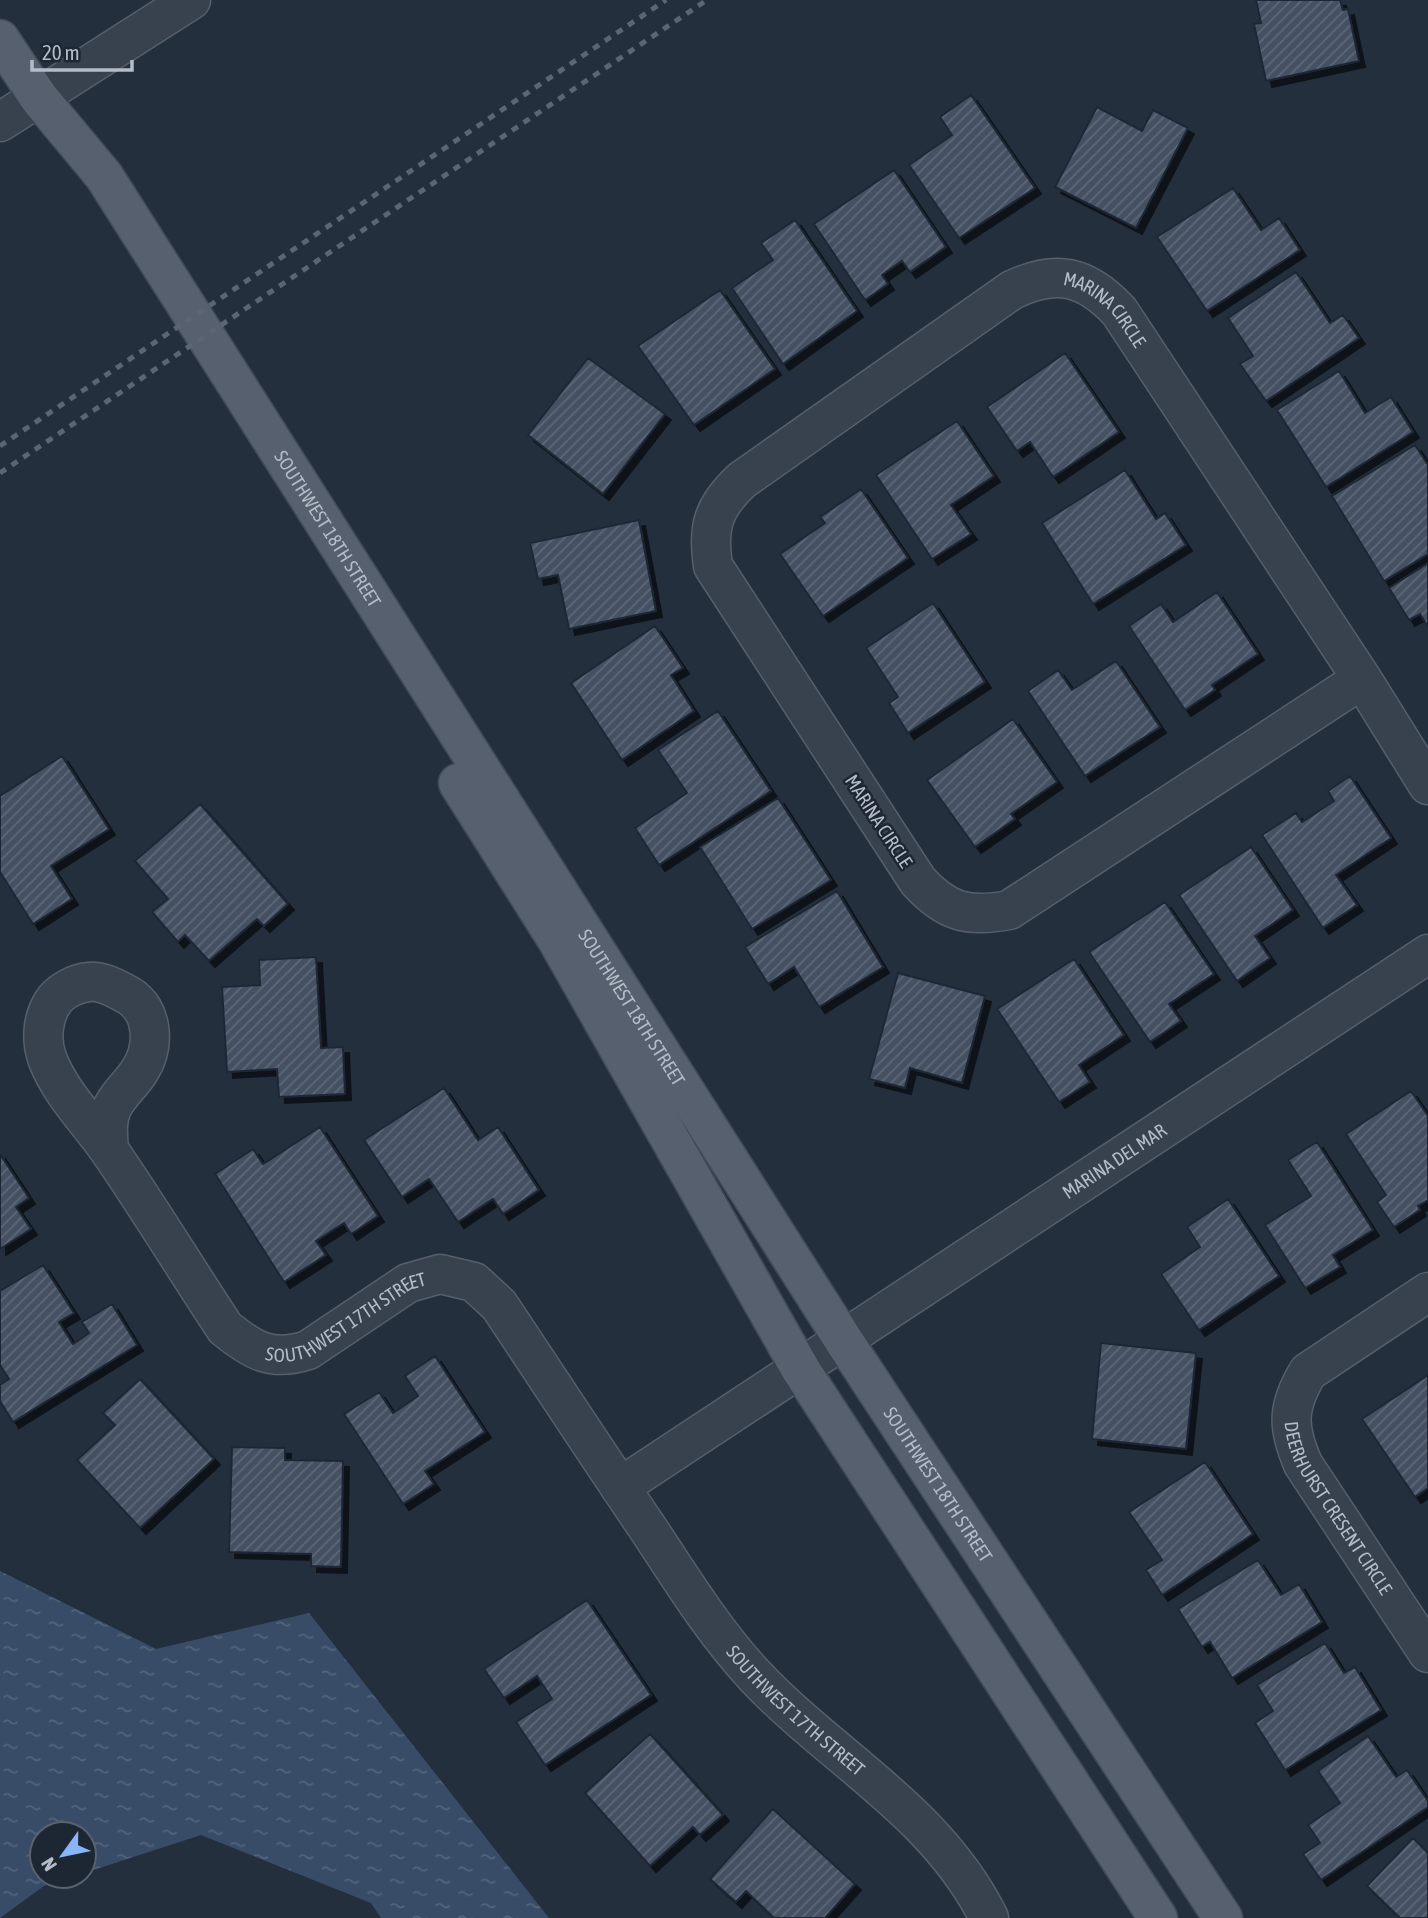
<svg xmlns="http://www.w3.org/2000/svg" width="1428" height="1918" font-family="'Asap Condensed',sans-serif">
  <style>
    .water { fill: url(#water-ripples) }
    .building { fill: url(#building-hatch); stroke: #1f2835; stroke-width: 2; filter: url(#shadow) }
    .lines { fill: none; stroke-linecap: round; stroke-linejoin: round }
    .minor-casing { stroke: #565f6c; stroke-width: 41 }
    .major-casing { stroke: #414a57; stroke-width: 41 }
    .minor { stroke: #38414e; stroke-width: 38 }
    .major { stroke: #56606e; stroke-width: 38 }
    .rail { stroke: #5a6575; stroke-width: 5; stroke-dasharray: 7 7; stroke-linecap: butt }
    .labels { text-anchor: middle; stroke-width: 5; stroke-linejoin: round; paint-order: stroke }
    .street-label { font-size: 19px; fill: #b4bcc9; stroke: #1d2633 }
  </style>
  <defs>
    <pattern id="water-ripples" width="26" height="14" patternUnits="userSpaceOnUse" patternTransform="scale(1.75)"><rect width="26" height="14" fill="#394c67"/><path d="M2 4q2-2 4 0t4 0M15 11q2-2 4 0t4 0" fill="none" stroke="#53647b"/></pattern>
    <pattern id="building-hatch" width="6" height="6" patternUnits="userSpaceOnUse" patternTransform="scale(1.75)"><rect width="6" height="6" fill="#455162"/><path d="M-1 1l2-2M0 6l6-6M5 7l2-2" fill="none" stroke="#5d6877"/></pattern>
    <filter id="shadow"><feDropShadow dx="6" dy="6" stdDeviation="0" flood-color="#0009"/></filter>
  </defs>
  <rect width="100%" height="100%" fill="#242f3e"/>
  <path class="water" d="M 0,1571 L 156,1649 L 309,1613 L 549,1918 L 381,1918 L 371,1903 L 201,1835 L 84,1873 L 84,1834 L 42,1834 L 42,1876 L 76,1876 L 44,1886 L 0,1918 Z"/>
  <path class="building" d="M 1256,0 L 1340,0 L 1343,10 L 1348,9 L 1359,61 L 1266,81 L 1254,24 L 1261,23 Z
    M 971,95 L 1035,188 L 959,238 L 909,165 L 952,135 L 940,117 Z
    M 1097,107 L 1142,131 L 1153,110 L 1188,128 L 1136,228 L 1055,187 Z
    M 894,170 L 946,247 L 910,272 L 902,261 L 882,275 L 888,284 L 865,300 L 814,224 Z
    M 1233,188 L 1261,230 L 1279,218 L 1300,250 L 1207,311 L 1157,237 Z
    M 795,220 L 857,311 L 783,364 L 732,288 L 773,260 L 761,243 Z
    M 1296,272 L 1330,323 L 1343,315 L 1359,338 L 1266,401 L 1240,364 L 1253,356 L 1228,318 Z
    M 720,290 L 775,369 L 694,425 L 638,346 Z
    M 1065,353 L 1119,432 L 1053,477 L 1030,442 L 1017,451 L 987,407 Z
    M 588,358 L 665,414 L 603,494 L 528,435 Z
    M 1339,371 L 1365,413 L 1391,397 L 1413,432 L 1326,487 L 1277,410 Z
    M 957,421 L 994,476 L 951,505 L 971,534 L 932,559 L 876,475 Z
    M 1415,445 L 1428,465 L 1428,554 L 1384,581 L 1332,496 Z
    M 1125,470 L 1156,519 L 1165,513 L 1186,545 L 1093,604 L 1042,523 Z
    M 861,489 L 908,558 L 823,616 L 780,554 L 825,523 L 820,517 Z
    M 639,520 L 656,611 L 569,629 L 558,575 L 538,579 L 530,543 Z
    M 1428,563 L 1428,627 L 1420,614 L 1409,620 L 1389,588 Z
    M 1217,592 L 1258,654 L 1212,685 L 1215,690 L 1185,710 L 1129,626 L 1161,604 L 1173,622 Z
    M 933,603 L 985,682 L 908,733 L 889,703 L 898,697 L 866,648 Z
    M 655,626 L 683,668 L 671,675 L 694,711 L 622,760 L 571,683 Z
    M 1116,661 L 1160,727 L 1085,776 L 1028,691 L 1058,670 L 1072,690 Z
    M 718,711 L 771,791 L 659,865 L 635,828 L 687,793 L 658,750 Z
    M 1013,719 L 1057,782 L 1011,814 L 1015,819 L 975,847 L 927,780 Z
    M 62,756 L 109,829 L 51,866 L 72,899 L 33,924 L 0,872 L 0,796 Z
    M 1350,776 L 1391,838 L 1336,875 L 1357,905 L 1323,928 L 1262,835 L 1296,813 L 1302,822 L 1334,801 L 1328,791 Z
    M 778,798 L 831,880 L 752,929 L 700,847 Z
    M 200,804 L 288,904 L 264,926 L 257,919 L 209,961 L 185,935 L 178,942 L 152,912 L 168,899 L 135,861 Z
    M 1251,847 L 1293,910 L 1255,936 L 1270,958 L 1237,981 L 1179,895 Z
    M 837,891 L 883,967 L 819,1007 L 794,967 L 768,984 L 745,947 Z
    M 1165,902 L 1214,974 L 1169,1004 L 1181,1021 L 1150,1042 L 1089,952 Z
    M 316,957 L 321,1048 L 343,1047 L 345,1094 L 279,1097 L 277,1069 L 227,1072 L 222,987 L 260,985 L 259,960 Z
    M 1074,959 L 1124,1035 L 1079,1065 L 1090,1082 L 1059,1102 L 997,1009 Z
    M 898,973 L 985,996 L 962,1083 L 910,1068 L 905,1088 L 869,1079 Z
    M 444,1088 L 478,1140 L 498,1127 L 539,1190 L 503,1214 L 493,1199 L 458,1222 L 429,1179 L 402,1197 L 364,1140 Z
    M 1411,1091 L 1428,1116 L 1428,1200 L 1418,1206 L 1420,1210 L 1394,1227 L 1377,1202 L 1386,1195 L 1346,1134 Z
    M 320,1127 L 378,1216 L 351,1234 L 344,1223 L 316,1241 L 326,1255 L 284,1282 L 215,1174 L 253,1149 L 263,1164 Z
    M 1317,1142 L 1373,1230 L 1333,1255 L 1340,1267 L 1305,1288 L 1265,1225 L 1311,1196 L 1288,1160 Z
    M 0,1154 L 29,1198 L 16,1207 L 31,1229 L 0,1249 Z
    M 1228,1199 L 1279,1276 L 1199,1330 L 1161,1274 L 1200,1247 L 1187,1227 Z
    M 43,1265 L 74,1313 L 59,1322 L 73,1344 L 89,1333 L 82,1322 L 112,1304 L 137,1345 L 13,1422 L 0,1401 L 0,1385 L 9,1379 L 0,1365 L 0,1291 Z
    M 1101,1343 L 1196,1353 L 1186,1449 L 1092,1439 Z
    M 435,1356 L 485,1432 L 425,1471 L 434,1484 L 403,1504 L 344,1414 L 379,1392 L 393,1413 L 418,1396 L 405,1376 Z
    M 1428,1375 L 1428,1488 L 1415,1497 L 1362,1419 Z
    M 140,1379 L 214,1459 L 140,1528 L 77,1460 L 115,1425 L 103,1413 Z
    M 232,1447 L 285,1448 L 285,1460 L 343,1461 L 341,1567 L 311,1566 L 311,1554 L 229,1552 Z
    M 1205,1462 L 1253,1534 L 1162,1595 L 1146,1570 L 1162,1560 L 1129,1512 Z
    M 1258,1560 L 1281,1595 L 1299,1584 L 1322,1622 L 1232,1678 L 1210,1642 L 1202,1647 L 1178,1609 Z
    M 587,1600 L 651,1695 L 545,1765 L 516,1722 L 552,1699 L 537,1676 L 504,1698 L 484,1669 Z
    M 1325,1643 L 1344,1673 L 1355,1667 L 1381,1710 L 1285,1770 L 1255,1723 L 1273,1711 L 1257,1685 Z
    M 650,1734 L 723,1815 L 700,1835 L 693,1827 L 650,1866 L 585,1793 Z
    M 1368,1736 L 1396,1777 L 1407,1770 L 1428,1801 L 1428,1807 L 1321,1880 L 1303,1854 L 1320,1843 L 1308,1825 L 1340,1803 L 1318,1771 Z
    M 773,1809 L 855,1884 L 825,1918 L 774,1918 L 746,1891 L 736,1902 L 710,1879 Z
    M 1413,1838 L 1428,1853 L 1428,1918 L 1400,1918 L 1367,1886 Z"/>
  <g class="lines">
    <g class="minor-casing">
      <g id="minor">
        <path d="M 0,122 L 191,0"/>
        <path id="s1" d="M 1362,679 L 1009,910 C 968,918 946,912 918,881 L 713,566 C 707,527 713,507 742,480 L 1012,290 C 1056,269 1085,275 1119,311 L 1362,679 L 1428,785"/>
        <path id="s2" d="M 109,1150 C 108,1135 106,1122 112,1108 C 119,1093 132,1084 140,1070 C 155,1047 154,1010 128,995 C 117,989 101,980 89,982 C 76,983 59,992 53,1002 C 42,1019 41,1040 47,1058 C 60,1093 88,1120 109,1150 C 149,1208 186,1269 225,1328 C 253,1351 272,1362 308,1350 L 408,1283 L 440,1274 L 474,1282 L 499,1305 C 549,1380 598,1455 649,1530 C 682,1580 714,1632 755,1676 C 832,1758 937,1812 989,1918"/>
        <path id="s3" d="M 1428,1292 L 1308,1372 C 1287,1407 1287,1427 1303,1464 L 1428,1653"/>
        <path id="s4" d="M 620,1487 L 1428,954"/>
      </g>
    </g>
    <g class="major-casing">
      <g id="major">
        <path id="s5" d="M 0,39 L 39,98 L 104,176 L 844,1341 L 1223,1918"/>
        <path d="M 458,783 L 557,940 L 801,1370 L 1158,1918"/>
      </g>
    </g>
    <use href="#minor" class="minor"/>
    <use href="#major" class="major"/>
    <path class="rail" d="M 0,446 L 666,0
      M 0,473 L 707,0"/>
  </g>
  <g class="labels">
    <g class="street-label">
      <text dy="7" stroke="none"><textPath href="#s1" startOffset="1432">MARINA CIRCLE</textPath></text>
      <text dy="7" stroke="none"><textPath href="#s5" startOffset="590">SOUTHWEST 18TH STREET</textPath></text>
      <text transform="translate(879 821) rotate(57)" y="7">MARINA CIRCLE</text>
      <text dy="7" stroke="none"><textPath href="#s5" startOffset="1157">SOUTHWEST 18TH STREET</textPath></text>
      <text dy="7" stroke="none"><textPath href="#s4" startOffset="592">MARINA DEL MAR</textPath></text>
      <text dy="7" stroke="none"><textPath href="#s2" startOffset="779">SOUTHWEST 17TH STREET</textPath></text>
      <text dy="7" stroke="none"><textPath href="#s5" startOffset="1724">SOUTHWEST 18TH STREET</textPath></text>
      <text dy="7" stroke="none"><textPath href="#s3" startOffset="296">DEERHURST CRESENT CIRCLE</textPath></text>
      <text dy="7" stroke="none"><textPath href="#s2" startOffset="1458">SOUTHWEST 17TH STREET</textPath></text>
    </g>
  </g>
  <g transform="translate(63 1855) rotate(237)"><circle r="33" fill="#1d2633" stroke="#59626f" stroke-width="2"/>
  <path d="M0-5L12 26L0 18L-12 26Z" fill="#8ab4f8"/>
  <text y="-10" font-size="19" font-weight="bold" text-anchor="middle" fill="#b4bcc9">N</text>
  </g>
  <path d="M32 60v10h100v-10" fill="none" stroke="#b4bcc9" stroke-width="3.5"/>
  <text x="42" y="60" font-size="21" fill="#b4bcc9" stroke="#1d2633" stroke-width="5" paint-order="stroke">20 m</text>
</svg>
